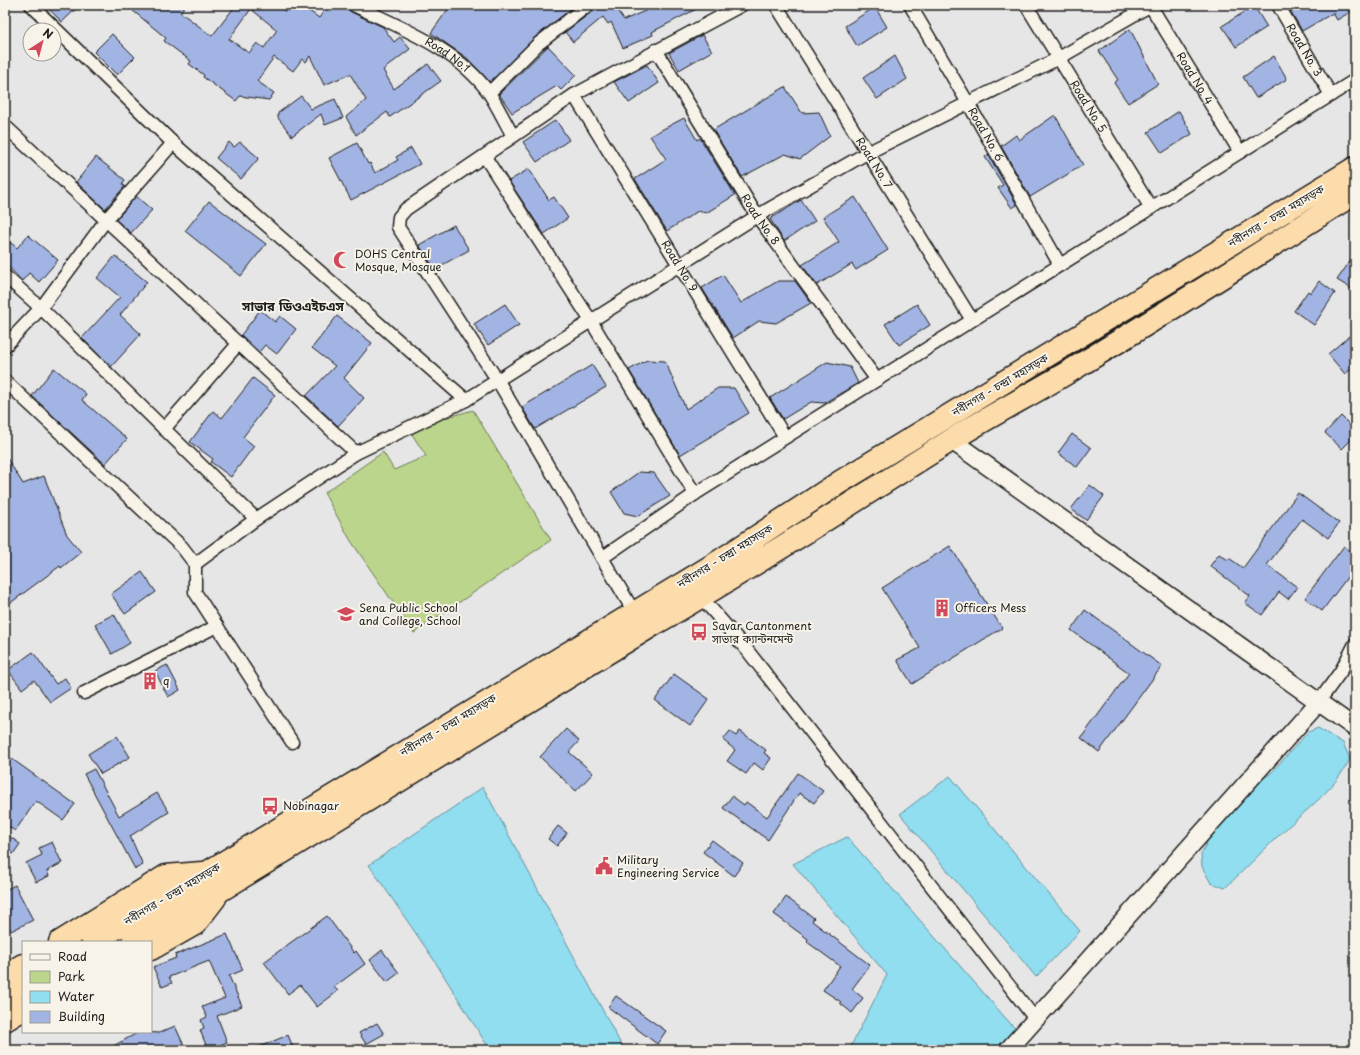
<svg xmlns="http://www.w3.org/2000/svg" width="1360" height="1055" font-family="'Playpen Sans','Noto Sans Bengali',sans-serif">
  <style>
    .green { fill: #bbd58c; stroke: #6c7854 }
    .water { fill: #90def0; stroke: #62909b }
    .building { fill: #a2b4e3; stroke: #1c1c1c; fill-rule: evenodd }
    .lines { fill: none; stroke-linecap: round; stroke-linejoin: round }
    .street-casing { stroke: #1c1c1c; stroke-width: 15 }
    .secondary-casing { stroke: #1c1c1c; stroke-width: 20 }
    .highway-casing { stroke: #1c1c1c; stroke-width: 25 }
    .street { stroke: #f7f3e8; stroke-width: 12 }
    .secondary { stroke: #f7f3e8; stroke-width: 17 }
    .highway { stroke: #fddcac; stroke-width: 22 }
    .labels { text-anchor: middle; stroke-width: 4; stroke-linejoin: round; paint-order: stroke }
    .street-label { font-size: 11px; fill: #1c1c1c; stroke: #f7f3e8 }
    .poi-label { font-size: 11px; fill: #1c1c1c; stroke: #f7f3e8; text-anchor: start }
    .quarter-label { font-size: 13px; font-weight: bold; fill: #1c1c1c; stroke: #f7f3e8 }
  </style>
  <rect width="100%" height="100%" fill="#e6e6e7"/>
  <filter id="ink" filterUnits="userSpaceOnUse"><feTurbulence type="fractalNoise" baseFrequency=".025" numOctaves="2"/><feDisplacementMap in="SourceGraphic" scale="8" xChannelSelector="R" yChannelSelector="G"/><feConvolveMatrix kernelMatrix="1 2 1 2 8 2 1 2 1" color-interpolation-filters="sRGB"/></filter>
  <g filter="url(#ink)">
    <path class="green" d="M 473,410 L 551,540 L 414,633 L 351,541 L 324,493 L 383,452 L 394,470 L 426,456 L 408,428 Z"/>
    <path class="water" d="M 1318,728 L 1343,743 L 1350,759 C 1333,793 1300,814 1273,841 C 1257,857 1242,872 1225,888 L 1211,883 L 1202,867 L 1201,854 L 1212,832 L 1251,787 L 1271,773 L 1308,732 Z
      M 950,776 L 1080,931 L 1036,977 L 900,814 Z
      M 483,787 L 624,1050 L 490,1050 L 434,960 L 369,865 Z
      M 847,837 L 1017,1031 L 999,1050 L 849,1050 L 887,975 L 793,864 Z"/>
    <path class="building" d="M 45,5 L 80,5 L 62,22 Z
      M 126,5 L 186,5 L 180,12 L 212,36 L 236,5 L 277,5 L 286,12 L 292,5 L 301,5 L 319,18 L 328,5 L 347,5 L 351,12 L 383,27 L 394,42 L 400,37 L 410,49 L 383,70 L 394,89 L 428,64 L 441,81 L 390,117 L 387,112 L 356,135 L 346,117 L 366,100 L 350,74 L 324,85 L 310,56 L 306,62 L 302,59 L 293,71 L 274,57 L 257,81 L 274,93 L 269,100 L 240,96 L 236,101 L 203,77 L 204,75 L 189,64 L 191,61 L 164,41 L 166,38 ZM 251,9 L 277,30 L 264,48 L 257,43 L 249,53 L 229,39 Z
      M 451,5 L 576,5 L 533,39 L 490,82 L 467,58 L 431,33 Z
      M 595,5 L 616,5 L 614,6 L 624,20 L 659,5 L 704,5 L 652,32 L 653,35 L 623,48 L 611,22 L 608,24 L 603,17 L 573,42 L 565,32 L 593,11 Z
      M 1298,5 L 1355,5 L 1355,9 L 1337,20 L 1333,13 L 1302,31 L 1290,10 Z
      M 1254,6 L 1267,27 L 1236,47 L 1222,26 Z
      M 875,7 L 887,27 L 857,46 L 845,26 Z
      M 1130,29 L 1158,84 L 1128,103 L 1114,83 L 1118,80 L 1099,51 Z
      M 112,34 L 135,57 L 117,75 L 94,52 Z
      M 702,35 L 712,51 L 679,70 L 669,53 Z
      M 548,46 L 576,75 L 561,90 L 557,86 L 512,113 L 499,94 Z
      M 895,56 L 907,79 L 877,99 L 863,78 Z
      M 1274,56 L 1287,79 L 1256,98 L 1243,77 Z
      M 647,65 L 659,83 L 629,103 L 614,82 Z
      M 785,87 L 802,113 L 819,112 L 830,136 L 800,159 L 785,154 L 742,177 L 713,130 Z
      M 301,96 L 311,109 L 335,99 L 343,118 L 325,125 L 321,114 L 292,136 L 278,118 L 278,113 Z
      M 1179,111 L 1192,134 L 1162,153 L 1148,132 Z
      M 1055,115 L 1083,165 L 1030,197 L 1001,146 L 1016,135 L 1019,140 Z
      M 684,118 L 697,140 L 700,138 L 735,195 L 706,213 L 698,211 L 667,231 L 635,179 L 666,159 L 650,136 Z
      M 556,120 L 569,140 L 537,162 L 523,142 Z
      M 229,142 L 234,147 L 240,142 L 259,158 L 241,179 L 216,158 Z
      M 357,143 L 368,164 L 370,163 L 375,173 L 398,160 L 396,157 L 411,148 L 420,164 L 351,200 L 329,158 Z
      M 988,154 L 1017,205 L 1012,208 L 998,188 L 1003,185 L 985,157 Z
      M 96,157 L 125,180 L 122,184 L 125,186 L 105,209 L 76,182 Z
      M 529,169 L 549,200 L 554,197 L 568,218 L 544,234 L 509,181 Z
      M 136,196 L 152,210 L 131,233 L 116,220 Z
      M 855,197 L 888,250 L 856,270 L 852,264 L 817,285 L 802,265 L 839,242 L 823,217 Z
      M 801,200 L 815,221 L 784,241 L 770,219 Z
      M 209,201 L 266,244 L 241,276 L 185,231 Z
      M 454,225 L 469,250 L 435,269 L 419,245 Z
      M 28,235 L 58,260 L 39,282 L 29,273 L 22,281 L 5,263 L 5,238 L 17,248 Z
      M 1355,254 L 1355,291 L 1337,280 Z
      M 115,256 L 147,282 L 120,315 L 141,334 L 111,367 L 82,338 L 120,297 L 97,278 Z
      M 723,275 L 741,303 L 778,281 L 795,281 L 811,303 L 776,323 L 759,321 L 733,338 L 702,288 Z
      M 1319,281 L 1335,293 L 1314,325 L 1294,311 L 1308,291 L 1311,293 Z
      M 505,304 L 519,325 L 488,345 L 474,324 Z
      M 917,304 L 930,325 L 899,345 L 885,324 Z
      M 260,310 L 275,322 L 280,316 L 296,329 L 277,354 L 265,345 L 259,352 L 241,335 Z
      M 337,316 L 372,343 L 344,378 L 364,398 L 338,426 L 306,396 L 335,366 L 312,348 Z
      M 1355,331 L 1355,366 L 1345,374 L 1328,354 Z
      M 647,360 L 665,361 L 686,409 L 718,388 L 734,388 L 749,413 L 680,455 L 629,370 Z
      M 827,362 L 850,367 L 858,383 L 824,403 L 811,402 L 783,419 L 770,398 Z
      M 592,365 L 606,387 L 535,429 L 522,407 Z
      M 54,368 L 86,394 L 82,400 L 127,439 L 105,464 L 32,396 Z
      M 253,378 L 275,395 L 243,437 L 254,446 L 231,477 L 211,462 L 213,459 L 190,442 L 213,411 L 222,418 Z
      M 1341,416 L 1355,430 L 1355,436 L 1342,449 L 1325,433 Z
      M 1072,434 L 1091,448 L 1077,467 L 1058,453 Z
      M 5,455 L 23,484 L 44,476 L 67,535 L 81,552 L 61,568 L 60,566 L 5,607 Z
      M 639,472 L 654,473 L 670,496 L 638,516 L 624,513 L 611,492 Z
      M 1090,485 L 1104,496 L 1086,520 L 1071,509 Z
      M 1298,493 L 1339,523 L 1328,538 L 1302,519 L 1267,565 L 1297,587 L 1288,599 L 1279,592 L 1262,615 L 1245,603 L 1250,596 L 1210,566 L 1219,554 L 1228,560 L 1229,558 L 1243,568 Z
      M 950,546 L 1002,628 L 912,684 L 897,660 L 920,648 L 882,588 Z
      M 1344,546 L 1355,555 L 1355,567 L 1322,611 L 1305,598 Z
      M 142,572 L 156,592 L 125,614 L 111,594 Z
      M 1085,610 L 1162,666 L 1099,752 L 1081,738 L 1129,673 L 1071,630 Z
      M 114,614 L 130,643 L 112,654 L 95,624 Z
      M 33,652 L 56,684 L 65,678 L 71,688 L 50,702 L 34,680 L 22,689 L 8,670 Z
      M 167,665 L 180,690 L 168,697 L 155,671 Z
      M 674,674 L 709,699 L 690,726 L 655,700 Z
      M 566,729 L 579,741 L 569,752 L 593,773 L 576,791 L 540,757 Z
      M 730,731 L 736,736 L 740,731 L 766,750 L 764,753 L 771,758 L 763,770 L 754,763 L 746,774 L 727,761 L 735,750 L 723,740 Z
      M 117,736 L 130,757 L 101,774 L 88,754 Z
      M 5,754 L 75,804 L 63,820 L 36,801 L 15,831 L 5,824 Z
      M 94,769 L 119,816 L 157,793 L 169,812 L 130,836 L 143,865 L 135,869 L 84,774 Z
      M 798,773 L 823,791 L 814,803 L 799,793 L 768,840 L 723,808 L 732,796 L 744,805 L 746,802 L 767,817 Z
      M 558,826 L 567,833 L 557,846 L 548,839 Z
      M 5,833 L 20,844 L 13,854 L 5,849 Z
      M 712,840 L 743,863 L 734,876 L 703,852 Z
      M 52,842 L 62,863 L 47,871 L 49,876 L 36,882 L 26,863 L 42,855 L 39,848 Z
      M 15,885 L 33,920 L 11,931 L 5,920 L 5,890 Z
      M 786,897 L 814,918 L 812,921 L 870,965 L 852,989 L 863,998 L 852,1013 L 840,1003 L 841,1002 L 823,990 L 840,966 L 807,942 L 808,939 L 774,914 Z
      M 327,916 L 354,953 L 356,951 L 365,964 L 334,987 L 338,991 L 317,1007 L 300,985 L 288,994 L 264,962 Z
      M 227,934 L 243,970 L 229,976 L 242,1006 L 217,1016 L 227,1042 L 208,1050 L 200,1030 L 204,1028 L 201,1020 L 207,1017 L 202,1007 L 225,998 L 209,961 L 169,977 L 172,983 L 162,987 L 153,967 L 176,958 L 175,955 Z
      M 382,950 L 399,973 L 387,982 L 370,960 Z
      M 616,996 L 666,1031 L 657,1044 L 608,1007 Z
      M 377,1023 L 384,1034 L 366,1044 L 359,1033 Z
      M 175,1026 L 186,1050 L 106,1050 L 139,1032 L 159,1033 Z
      M 288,1035 L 294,1050 L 252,1050 Z"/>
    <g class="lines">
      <g class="street-casing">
        <g id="street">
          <path d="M 31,5 L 173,143 L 466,400"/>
          <path id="s1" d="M 354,5 C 401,28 458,49 489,93 C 498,107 505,122 513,136"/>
          <path id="s2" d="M 776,5 L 972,320"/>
          <path id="s3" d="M 910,5 L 968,103 L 1060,265"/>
          <path id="s4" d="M 1026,5 L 1151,208"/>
          <path id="s5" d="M 1150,5 L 1240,152"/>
          <path id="s6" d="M 1278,5 L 1331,95"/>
          <path id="s7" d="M 656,50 L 757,216 L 877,380"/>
          <path d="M 489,93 L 538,44 L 588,5"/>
          <path id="s8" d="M 574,95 L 785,437"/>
          <path d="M 5,126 L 356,453"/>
          <path d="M 485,157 L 591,321 L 695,494"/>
          <path d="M 5,276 L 41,308 L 256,519"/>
          <path d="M 5,346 L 41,308 L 106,220 L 173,143"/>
          <path d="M 5,381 L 182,547 L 195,564 L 195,592 L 292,742"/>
          <path d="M 164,429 L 239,343"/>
          <path d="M 602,558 L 695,494 L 1355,80"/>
          <path d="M 195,564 L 256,519 L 356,453 L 466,400 L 757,216 L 867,153 L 1059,58 L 1151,5"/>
          <path d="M 701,597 L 747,650 L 1036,1020"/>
          <path d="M 634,612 L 498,381 L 398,227 L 399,217 L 406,209 L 574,95 L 742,5"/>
          <path d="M 84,693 L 217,626"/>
          <path d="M 1318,703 L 1341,671 L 1355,644"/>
        </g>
      </g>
      <g class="secondary-casing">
        <path id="secondary" d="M 951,440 L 1355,728
          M 1008,1050 L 1318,703"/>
      </g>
      <g class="highway-casing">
        <path id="highway" d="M 60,942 L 166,876 L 202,873
          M 93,942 L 715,564 L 840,482 L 1355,168
          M 133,942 L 221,890 L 656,623 C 756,566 852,502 950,441 C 991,415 1034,393 1075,368 C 1169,311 1262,252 1355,193
          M 151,949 L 195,924 L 215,898
          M 5,976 L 23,965
          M 5,995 L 23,984
          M 5,1020 L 23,1009"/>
      </g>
      <use href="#street" class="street"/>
      <use href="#secondary" class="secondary"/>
      <use href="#highway" class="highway"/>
    </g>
  </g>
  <defs>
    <g id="mosque-bare" transform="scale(1.38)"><path d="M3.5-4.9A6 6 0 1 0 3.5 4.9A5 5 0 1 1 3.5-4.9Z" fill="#d1495b" stroke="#f7f3e8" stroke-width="2.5" paint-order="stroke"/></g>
    <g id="building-bare" transform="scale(1.38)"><path d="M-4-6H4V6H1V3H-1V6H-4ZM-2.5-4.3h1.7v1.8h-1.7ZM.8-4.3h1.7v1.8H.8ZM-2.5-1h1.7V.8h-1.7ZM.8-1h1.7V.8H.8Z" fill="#d1495b" stroke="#f7f3e8" stroke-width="2.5" paint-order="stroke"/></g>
    <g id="school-bare" transform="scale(1.38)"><path d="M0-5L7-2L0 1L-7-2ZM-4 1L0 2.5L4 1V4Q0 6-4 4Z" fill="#d1495b" stroke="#f7f3e8" stroke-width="2.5" paint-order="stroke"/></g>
    <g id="bus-bare" transform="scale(1.38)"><path d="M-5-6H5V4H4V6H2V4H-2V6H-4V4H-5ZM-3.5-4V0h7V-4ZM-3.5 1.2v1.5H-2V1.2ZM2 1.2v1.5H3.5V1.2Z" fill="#d1495b" stroke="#f7f3e8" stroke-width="2.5" paint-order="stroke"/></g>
    <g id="civic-bare" transform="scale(1.38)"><path d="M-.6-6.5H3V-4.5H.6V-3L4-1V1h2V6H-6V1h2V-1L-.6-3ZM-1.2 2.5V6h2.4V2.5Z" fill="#d1495b" stroke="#f7f3e8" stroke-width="2.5" paint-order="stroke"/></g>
  </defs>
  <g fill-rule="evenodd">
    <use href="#mosque-bare" x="342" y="260"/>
    <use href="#building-bare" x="942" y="608"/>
    <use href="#school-bare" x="346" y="614"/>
    <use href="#bus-bare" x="699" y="632"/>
    <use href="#building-bare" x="150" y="681"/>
    <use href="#bus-bare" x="270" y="806"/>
    <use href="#civic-bare" x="604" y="866"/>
  </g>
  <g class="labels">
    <g class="street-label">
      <text dy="4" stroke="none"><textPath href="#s6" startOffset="52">Road No. 3</textPath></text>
      <text dy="4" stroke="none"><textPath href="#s1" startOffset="106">Road No.1</textPath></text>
      <text dy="4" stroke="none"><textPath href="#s5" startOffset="86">Road No. 4</textPath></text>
      <text dy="4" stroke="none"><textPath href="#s4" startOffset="119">Road No. 5</textPath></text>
      <text dy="4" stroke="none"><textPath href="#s3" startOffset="150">Road No. 6</textPath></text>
      <text dy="4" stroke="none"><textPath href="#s2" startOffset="186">Road No. 7</textPath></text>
      <text transform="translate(1276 216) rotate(-31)" y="4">নবীনগর - চন্দ্রা মহাসড়ক</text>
      <text dy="4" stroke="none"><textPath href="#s7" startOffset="199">Road No. 8</textPath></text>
      <text dy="4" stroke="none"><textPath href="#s8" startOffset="201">Road No. 9</textPath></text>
      <text transform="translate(1000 385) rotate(-31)" y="4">নবীনগর - চন্দ্রা মহাসড়ক</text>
      <text transform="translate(725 556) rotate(-32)" y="4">নবীনগর - চন্দ্রা মহাসড়ক</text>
      <text transform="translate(448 725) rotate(-31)" y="4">নবীনগর - চন্দ্রা মহাসড়ক</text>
      <text transform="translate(172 894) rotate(-31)" y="4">নবীনগর - চন্দ্রা মহাসড়ক</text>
    </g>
    <g class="poi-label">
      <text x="355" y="258">DOHS Central<tspan x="355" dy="13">Mosque, Mosque</tspan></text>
      <text x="359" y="612">Sena Public School<tspan x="359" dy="13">and College, School</tspan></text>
      <text x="955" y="612">Officers Mess</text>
      <text x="712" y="630">Savar Cantonment<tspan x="712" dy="13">সাভার ক্যান্টনমেন্ট</tspan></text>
      <text x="163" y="685">q</text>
      <text x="283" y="810">Nobinagar</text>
      <text x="617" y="864">Military<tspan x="617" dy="13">Engineering Service</tspan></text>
    </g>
    <g class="quarter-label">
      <text x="293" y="311">সাভার ডিওএইচএস</text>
    </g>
  </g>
  <rect width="1360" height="1055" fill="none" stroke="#f7f3e8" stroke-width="20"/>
  <rect x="10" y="10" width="1340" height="1035" fill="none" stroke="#1c1c1c" stroke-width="1.5" filter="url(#ink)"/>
  <rect x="22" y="941" width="130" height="92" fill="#f7f3e8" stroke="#9f9d96"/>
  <rect x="30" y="954" width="20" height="6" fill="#f7f3e8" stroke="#9f9d96"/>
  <text x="58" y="961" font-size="12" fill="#1c1c1c">Road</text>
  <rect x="30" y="971" width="20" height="12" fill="#bbd58c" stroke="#9f9d96"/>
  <text x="58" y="981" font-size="12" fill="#1c1c1c">Park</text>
  <rect x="30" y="991" width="20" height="12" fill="#90def0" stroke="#9f9d96"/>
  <text x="58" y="1001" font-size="12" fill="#1c1c1c">Water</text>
  <rect x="30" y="1011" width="20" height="12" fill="#a2b4e3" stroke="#9f9d96"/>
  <text x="58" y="1021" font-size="12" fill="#1c1c1c">Building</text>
  <g transform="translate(42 42) rotate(36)"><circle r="19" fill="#f7f3e8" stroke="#9f9d96"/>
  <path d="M0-3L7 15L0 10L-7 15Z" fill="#d1495b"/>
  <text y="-6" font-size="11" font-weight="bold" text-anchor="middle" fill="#1c1c1c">N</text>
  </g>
</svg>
